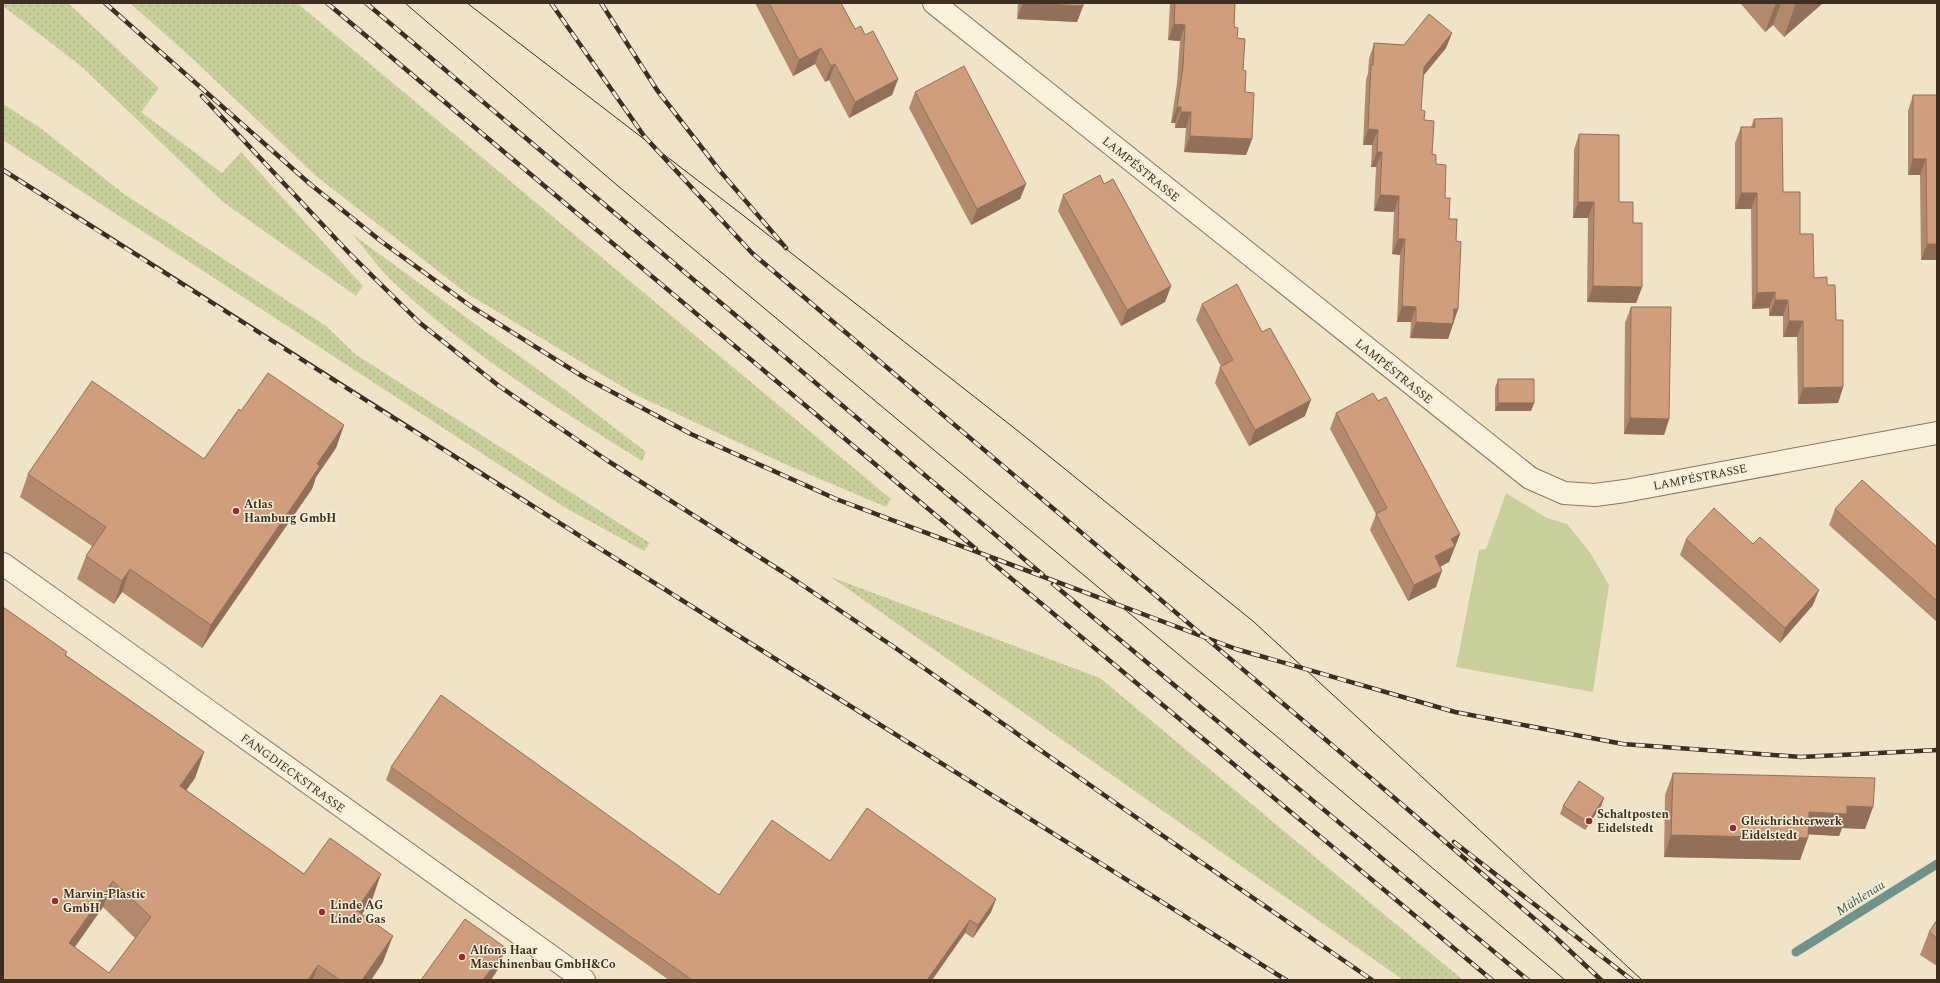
<svg xmlns="http://www.w3.org/2000/svg" width="1940" height="983" font-family="Spectral,serif">
  <style>
    .grass { fill: url(#grass-dots) }
    .park { fill: #c9cf9b }
    .lines { fill: none; stroke-linecap: round; stroke-linejoin: round }
    .stream { stroke: #6f938a; stroke-width: 9 }
    .street-casing { stroke: #8d765c; stroke-width: 24 }
    .street { stroke: #faf1dc; stroke-width: 22 }
    .tram { stroke: #3d2e20; stroke-width: 1 }
    .rail-casing { stroke: #3d2e20; stroke-width: 4.5 }
    .rail { stroke: #f7eed8; stroke-width: 3; stroke-dasharray: 9; stroke-linecap: butt }
    .wall { fill: #b2896c; fill-rule: evenodd }
    .shaded-wall { fill: #916f58 }
    .building { fill: #cf9f7d; stroke: #916f58; fill-rule: evenodd }
    .poi-dot { fill: #9e2a2b; stroke: #f7eed8; stroke-width: 1.5 }
    .labels { text-anchor: middle; stroke-width: 3; stroke-linejoin: round; paint-order: stroke }
    .street-label { font-size: 12px; fill: #3d2e20; stroke: #f7eed8 }
    .poi-label { font-size: 12px; font-weight: bold; fill: #3d2e20; stroke: #f7eed8; text-anchor: start }
    .water-label { font-size: 13px; font-style: italic; fill: #2f5d5a; stroke: #f7eed8 }
  </style>
  <defs>
    <pattern id="grass-dots" width="8" height="8" patternUnits="userSpaceOnUse"><rect width="8" height="8" fill="#c9cf9b"/><path d="M2 2h.1M6 6h.1" fill="none" stroke="#aeb285" stroke-width="1.8" stroke-linecap="round"/></pattern>
  </defs>
  <rect width="100%" height="100%" fill="#f0e4c8"/>
  <path class="grass" d="M 3,3 L 68,3 L 159,88 L 141,112 L 222,173 L 241,152 L 363,286 L 356,296 L 223,202 L 82,67 L 3,6 Z
    M 130,3 L 297,3 L 891,499 L 886,507 L 787,465 L 638,396 L 466,293 L 316,176 L 194,60 Z
    M 3,104 L 39,127 L 124,194 L 326,326 L 355,354 L 650,543 L 644,551 L 564,507 L 3,140 Z
    M 352,234 L 559,385 L 646,452 L 642,461 C 555,407 465,351 391,280 C 377,266 365,249 352,234 Z
    M 831,577 L 1100,678 L 1463,980 L 1403,980 Z"/>
  <path class="park" d="M 1506,493 L 1547,518 L 1567,524 L 1591,554 L 1609,585 L 1593,692 L 1456,667 L 1479,550 L 1486,549 Z"/>
  <g class="lines">
    <path class="stream" d="M 1796,952 L 1937,864"/>
    <g class="street-casing">
      <path id="street" d="M 934,3 L 1530,478 L 1564,493 L 1595,495 L 1625,491 L 1937,433
        M 3,564 L 584,980"/>
    </g>
    <use href="#street" class="street"/>
    <path class="tram" d="M 405,3 L 618,186 L 1281,740 L 1565,980
      M 467,3 L 744,216 L 1018,431 L 1254,622 L 1642,980"/>
    <g class="rail-casing">
      <path id="rail" d="M 105,3 L 310,184 L 382,242 L 472,307 L 582,376 L 691,434 L 836,499 L 1236,649 L 1455,712 L 1623,744 L 1801,757 L 1937,750
        M 327,3 L 976,549
        M 366,3 L 1043,575
        M 551,3 L 644,136 L 752,253 L 1405,807 L 1552,934 L 1601,980
        M 601,3 L 657,90 L 720,171 L 786,248
        M 202,96 L 350,254 L 420,323 L 499,386 L 608,461 L 786,574 L 894,647 L 1114,802 L 1372,980
        M 3,170 C 429,443 858,710 1286,980
        M 988,559 L 1492,980
        M 1053,584 L 1528,980
        M 1454,842 L 1632,980"/>
    </g>
    <use href="#rail" class="rail"/>
  </g>
  <path class="wall" d="M 755,3 L 841,3 L 855,29 L 865,35 L 898,79 L 892,95 L 849,118 L 829,80 L 825,82 L 815,64 L 793,76 Z
    M 1018,3 L 1083,3 L 1083,6 L 1077,22 L 1017,19 Z
    M 1170,3 L 1235,3 L 1234,27 L 1237,38 L 1243,70 L 1245,92 L 1252,139 L 1246,155 L 1184,152 L 1186,128 L 1175,128 L 1175,123 L 1171,123 L 1177,83 L 1180,41 L 1168,40 Z
    M 1742,3 L 1823,3 L 1784,37 L 1773,25 L 1765,32 L 1741,4 Z
    M 1452,33 L 1446,48 L 1423,76 L 1421,110 L 1424,120 L 1432,154 L 1436,164 L 1445,198 L 1449,219 L 1456,241 L 1458,309 L 1448,339 L 1410,338 L 1411,322 L 1397,322 L 1400,255 L 1392,254 L 1394,212 L 1374,211 L 1376,167 L 1371,167 L 1372,145 L 1363,145 L 1366,80 L 1368,73 L 1369,59 L 1374,43 L 1404,45 Z
    M 915,92 L 1026,184 L 1020,199 L 971,225 L 909,108 Z
    M 1913,95 L 1937,95 L 1937,260 L 1921,260 L 1920,175 L 1908,175 L 1908,111 Z
    M 1754,119 L 1800,234 L 1814,278 L 1827,285 L 1836,320 L 1843,387 L 1838,403 L 1798,404 L 1797,337 L 1783,337 L 1783,316 L 1769,316 L 1769,308 L 1752,309 L 1751,209 L 1735,209 L 1735,143 L 1741,127 L 1751,127 Z
    M 1579,134 L 1619,202 L 1633,223 L 1642,287 L 1636,303 L 1587,302 L 1588,218 L 1573,218 L 1574,150 Z
    M 1104,184 L 1171,286 L 1165,302 L 1121,326 L 1058,211 L 1063,195 Z
    M 1202,304 L 1305,416 L 1249,446 L 1215,383 L 1220,367 L 1221,366 L 1196,320 Z
    M 1631,307 L 1669,419 L 1664,435 L 1624,434 L 1625,323 Z
    M 1498,379 L 1534,403 L 1531,411 L 1495,411 L 1495,388 Z
    M 1378,401 L 1460,534 L 1449,562 L 1440,567 L 1436,587 L 1408,601 L 1370,530 L 1376,514 L 1330,429 L 1336,413 Z
    M 241,411 L 344,425 L 336,448 L 316,477 L 312,489 L 202,648 L 122,592 L 114,604 L 77,579 L 86,556 L 92,546 L 20,497 L 28,474 L 204,459 Z
    M 1835,509 L 1937,547 L 1937,622 L 1829,525 Z
    M 1686,539 L 1813,605 L 1780,643 L 1680,555 Z
    M 66,655 L 204,752 L 195,778 L 186,790 L 304,874 L 372,900 L 362,914 L 383,962 L 371,980 L 3,980 ZM 103,907 L 135,938 L 109,973 L 75,947 Z
    M 391,767 L 719,895 L 830,861 L 996,899 L 991,912 L 973,938 L 965,933 L 932,980 L 669,980 L 386,780 Z
    M 1673,773 L 1873,807 L 1865,829 L 1842,828 L 1839,836 L 1808,834 L 1800,860 L 1664,857 L 1665,795 Z
    M 1604,798 L 1601,806 L 1585,830 L 1560,814 L 1563,806 Z
    M 1937,920 L 1937,966 L 1920,955 L 1929,932 Z"/>
  <path class="shaded-wall" d="M 1023,3 L 1083,6 L 1077,22 L 1017,19 Z
    M 1776,3 L 1781,3 L 1773,25 L 1765,32 Z
    M 1796,3 L 1823,3 L 1784,37 Z
    M 1174,24 L 1185,25 L 1180,41 L 1168,40 Z
    M 1452,33 L 1446,48 L 1418,82 L 1424,67 Z
    M 821,48 L 815,64 L 793,76 L 799,60 Z
    M 835,64 L 829,80 L 825,82 L 831,66 Z
    M 898,79 L 892,95 L 849,118 L 855,102 Z
    M 1177,107 L 1181,107 L 1175,123 L 1171,123 Z
    M 1181,112 L 1191,112 L 1186,128 L 1175,128 Z
    M 1368,129 L 1378,130 L 1372,145 L 1363,145 Z
    M 1190,136 L 1252,139 L 1246,155 L 1184,152 Z
    M 1377,152 L 1382,152 L 1376,167 L 1371,167 Z
    M 1913,159 L 1926,159 L 1920,175 L 1908,175 Z
    M 1026,184 L 1020,199 L 971,225 L 977,209 Z
    M 1741,193 L 1757,193 L 1751,209 L 1735,209 Z
    M 1380,195 L 1399,196 L 1394,212 L 1374,211 Z
    M 1578,202 L 1594,202 L 1588,218 L 1573,218 Z
    M 1398,239 L 1405,239 L 1400,255 L 1392,254 Z
    M 1927,244 L 1937,244 L 1937,260 L 1921,260 Z
    M 1171,286 L 1165,302 L 1121,326 L 1127,310 Z
    M 1593,286 L 1642,287 L 1636,303 L 1587,302 Z
    M 1775,292 L 1769,308 L 1752,309 L 1757,293 Z
    M 1775,300 L 1788,300 L 1783,316 L 1769,316 Z
    M 1402,306 L 1416,307 L 1411,322 L 1397,322 Z
    M 1454,309 L 1458,309 L 1448,339 L 1410,338 L 1416,322 Z
    M 1789,321 L 1803,321 L 1797,337 L 1783,337 Z
    M 1843,387 L 1838,403 L 1798,404 L 1803,388 Z
    M 1311,400 L 1305,416 L 1249,446 L 1255,430 Z
    M 1498,403 L 1534,403 L 1531,411 L 1495,411 Z
    M 1630,418 L 1669,419 L 1664,435 L 1624,434 Z
    M 344,425 L 336,448 L 316,477 L 312,489 L 202,648 L 211,625 L 317,464 Z
    M 1460,534 L 1449,562 L 1429,572 L 1435,556 L 1451,539 Z
    M 130,569 L 122,592 L 114,604 L 122,581 Z
    M 1442,571 L 1436,587 L 1408,601 L 1414,585 Z
    M 1819,590 L 1813,605 L 1780,643 L 1785,628 Z
    M 204,752 L 195,778 L 171,812 L 180,786 Z
    M 1604,798 L 1601,806 L 1585,830 L 1588,822 Z
    M 1847,806 L 1873,807 L 1865,829 L 1842,828 L 1839,836 L 1801,834 L 1809,812 Z
    M 1671,835 L 1808,838 L 1800,860 L 1664,857 Z
    M 381,874 L 372,900 L 346,936 L 356,910 Z
    M 113,881 L 103,907 L 59,969 L 69,943 Z
    M 996,899 L 991,912 L 973,938 L 978,925 Z
    M 970,920 L 965,933 L 932,980 L 927,980 Z
    M 393,936 L 383,962 L 371,980 L 362,980 Z
    M 506,948 L 497,971 L 491,980 L 483,980 Z
    M 318,965 L 313,980 L 308,980 Z"/>
  <path class="building" d="M 769,3 L 841,3 L 855,29 L 861,26 L 865,35 L 873,31 L 898,79 L 855,102 L 835,64 L 831,66 L 821,48 L 799,60 Z
    M 1026,3 L 1083,3 L 1083,6 Z
    M 1175,3 L 1235,3 L 1234,27 L 1238,28 L 1237,38 L 1245,39 L 1243,70 L 1246,71 L 1245,92 L 1254,93 L 1252,139 L 1190,136 L 1191,112 L 1181,112 L 1181,107 L 1177,107 L 1183,67 L 1185,25 L 1174,24 Z
    M 1429,14 L 1452,33 L 1424,67 L 1421,110 L 1425,111 L 1424,120 L 1434,121 L 1432,154 L 1436,155 L 1436,164 L 1446,165 L 1445,198 L 1450,198 L 1449,219 L 1457,219 L 1456,241 L 1461,242 L 1458,309 L 1454,309 L 1453,324 L 1416,322 L 1416,307 L 1402,306 L 1405,239 L 1398,239 L 1399,196 L 1380,195 L 1382,152 L 1377,152 L 1378,130 L 1368,129 L 1371,65 L 1373,65 L 1374,43 L 1404,45 Z
    M 964,66 L 1026,184 L 977,209 L 915,92 Z
    M 1913,95 L 1937,95 L 1937,244 L 1927,244 L 1926,159 L 1913,159 Z
    M 1782,118 L 1783,192 L 1800,192 L 1800,234 L 1813,234 L 1814,278 L 1827,277 L 1827,285 L 1835,285 L 1836,320 L 1843,320 L 1843,387 L 1803,388 L 1803,321 L 1789,321 L 1788,300 L 1775,300 L 1775,292 L 1757,293 L 1757,193 L 1741,193 L 1741,127 L 1755,127 L 1754,119 Z
    M 1579,134 L 1619,135 L 1619,202 L 1633,202 L 1633,223 L 1642,223 L 1642,287 L 1593,286 L 1594,202 L 1578,202 Z
    M 1100,175 L 1104,184 L 1113,179 L 1171,286 L 1127,310 L 1063,195 Z
    M 1237,284 L 1262,332 L 1270,328 L 1311,400 L 1255,430 L 1220,367 L 1233,360 L 1202,304 Z
    M 1631,307 L 1671,307 L 1669,419 L 1630,418 Z
    M 268,373 L 344,425 L 317,464 L 320,466 L 211,625 L 130,569 L 122,581 L 86,556 L 106,527 L 28,474 L 92,381 L 204,459 L 239,409 L 241,411 Z
    M 1498,379 L 1534,379 L 1534,403 L 1498,403 Z
    M 1373,393 L 1378,401 L 1386,397 L 1460,534 L 1451,539 L 1455,546 L 1435,556 L 1442,571 L 1414,585 L 1376,514 L 1387,508 L 1336,413 Z
    M 1862,480 L 1937,547 L 1937,601 L 1835,509 Z
    M 1714,508 L 1753,544 L 1760,537 L 1819,590 L 1785,628 L 1686,539 Z
    M 3,607 L 67,652 L 65,655 L 204,752 L 180,786 L 304,874 L 330,838 L 381,874 L 356,910 L 393,936 L 362,980 L 340,980 L 318,965 L 308,980 L 3,980 ZM 113,881 L 151,917 L 109,973 L 69,943 Z
    M 441,695 L 719,895 L 772,820 L 830,861 L 867,808 L 996,899 L 978,925 L 970,920 L 927,980 L 692,980 L 391,767 Z
    M 1673,773 L 1875,778 L 1873,807 L 1847,806 L 1847,814 L 1809,812 L 1808,838 L 1671,835 Z
    M 1579,781 L 1604,798 L 1588,822 L 1563,806 Z
    M 465,919 L 506,948 L 483,980 L 421,980 Z
    M 1937,920 L 1937,938 L 1929,932 Z"/>
  <g class="poi-dot">
    <circle cx="236" cy="511" r="4"/>
    <circle cx="1589" cy="821" r="4"/>
    <circle cx="1733" cy="828" r="4"/>
    <circle cx="55" cy="901" r="4"/>
    <circle cx="322" cy="912" r="4"/>
    <circle cx="462" cy="957" r="4"/>
  </g>
  <g class="labels">
    <g class="street-label">
      <text transform="translate(1141 169) rotate(39)" y="4">LAMPÉSTRASSE</text>
      <text transform="translate(1394 371) rotate(39)" y="4">LAMPÉSTRASSE</text>
      <text transform="translate(1700 477) rotate(-11)" y="4">LAMPÉSTRASSE</text>
      <text transform="translate(293 773) rotate(36)" y="4">FANGDIECKSTRASSE</text>
    </g>
    <g class="poi-label">
      <text x="244" y="508">Atlas<tspan x="244" dy="14">Hamburg GmbH</tspan></text>
      <text x="1597" y="818">Schaltposten<tspan x="1597" dy="14">Eidelstedt</tspan></text>
      <text x="1741" y="825">Gleichrichterwerk<tspan x="1741" dy="14">Eidelstedt</tspan></text>
      <text x="63" y="898">Marvin-Plastic<tspan x="63" dy="14">GmbH</tspan></text>
      <text x="330" y="909">Linde AG<tspan x="330" dy="14">Linde Gas</tspan></text>
      <text x="470" y="954">Alfons Haar<tspan x="470" dy="14">Maschinenbau GmbH&amp;Co</tspan></text>
    </g>
    <g class="water-label">
      <text transform="translate(1860 897) rotate(-32)" y="5">Mühlenau</text>
    </g>
  </g>
  <rect width="1940" height="983" fill="none" stroke="#3d2e20" stroke-width="8"/>
</svg>
